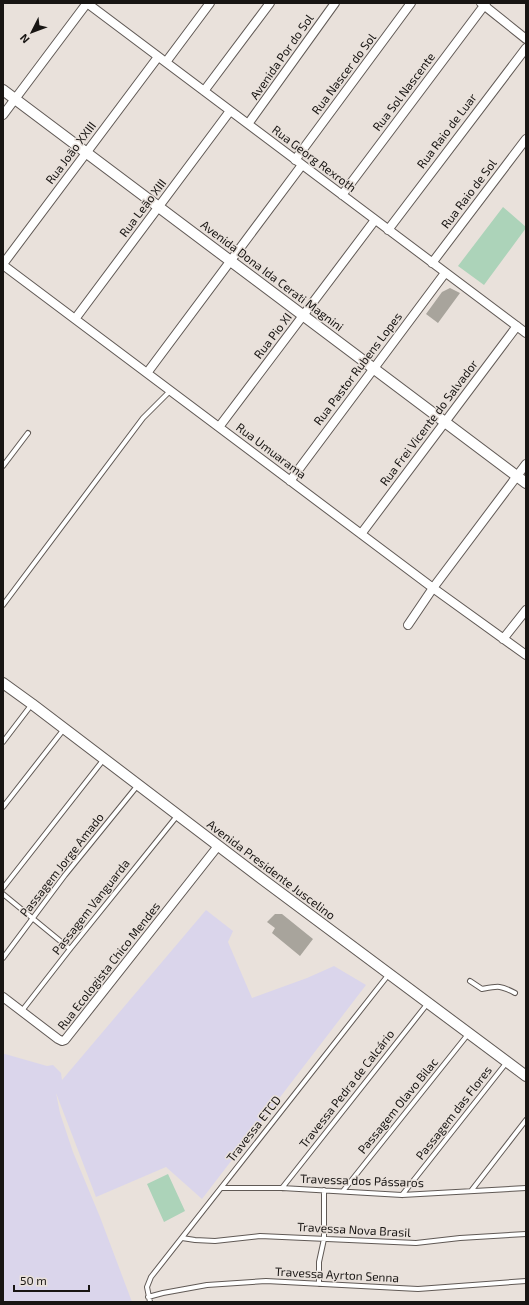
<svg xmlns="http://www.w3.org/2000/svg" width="529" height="1305" font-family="'Exo 2',sans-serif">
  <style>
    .industrial { fill: #dad5eb }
    .green { fill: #acd3b9 }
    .building { fill: #a8a49c }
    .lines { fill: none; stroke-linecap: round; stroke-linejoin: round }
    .service-casing { stroke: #605955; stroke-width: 6 }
    .minor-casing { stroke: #605955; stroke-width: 10 }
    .tertiary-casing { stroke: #605955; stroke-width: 12 }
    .service { stroke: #fff; stroke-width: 4 }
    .minor { stroke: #fff; stroke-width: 8 }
    .tertiary { stroke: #fff; stroke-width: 10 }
    .labels { text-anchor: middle; stroke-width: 3; stroke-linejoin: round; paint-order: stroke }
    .street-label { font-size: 12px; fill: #181513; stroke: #e9e1db }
  </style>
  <rect width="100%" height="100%" fill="#e9e1db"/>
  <path class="industrial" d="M 206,910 L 233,931 L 228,942 L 252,998 L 307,978 L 334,966 L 366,985 L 202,1199 L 166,1167 L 96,1197 L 56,1093 L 60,1113 L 73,1152 L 100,1217 L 132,1302 L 3,1302 L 3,1054 L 5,1054 L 47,1066 L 53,1065 L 61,1073 L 62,1080 Z"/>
  <path class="green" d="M 503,207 L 526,227 L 526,228 L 484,285 L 458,266 Z
    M 168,1174 L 185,1211 L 164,1222 L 147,1184 Z"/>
  <path class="building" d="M 450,288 L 460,293 L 438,323 L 426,314 L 442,292 Z
    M 275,914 L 282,914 L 313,939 L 300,956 L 272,933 L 275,928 L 267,922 Z"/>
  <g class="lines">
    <g class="service-casing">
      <path id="service" d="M 3,466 L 28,433
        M 3,605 L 143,418 L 170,391
        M 3,742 L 32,704
        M 3,807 L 64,729
        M 3,888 L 104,759
        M 3,894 L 70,949
        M 3,958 L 65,875 L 138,785
        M 470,981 L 482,989 C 498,986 500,985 515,993
        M 21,1012 L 70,949 L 177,816
        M 221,1188 L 282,1188 L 402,1195 L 526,1188
        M 282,1188 L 428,1003
        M 343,1191 L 469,1033
        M 471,1191 L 526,1120
        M 402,1195 L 507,1062
        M 182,1238 L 195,1240 L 215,1241 L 260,1236 L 416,1243 L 460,1238 L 526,1234
        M 319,1284 L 319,1262 L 324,1239 L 324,1190
        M 148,1297 L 163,1293 L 207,1285 L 266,1281 L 418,1289 L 526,1281
        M 150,1302 L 147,1287 L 151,1277 L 389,974"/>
    </g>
    <g class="minor-casing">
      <path id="minor" d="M 481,3 L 526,39
        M 166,62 L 210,3
        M 204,91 L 270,3
        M 3,115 L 87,3 L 526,333
        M 248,124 L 335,3
        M 295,160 L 411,3
        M 342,195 L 486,3
        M 388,230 L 526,48
        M 432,263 L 526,139
        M 3,264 L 158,57
        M 3,265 L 433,588 L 526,655
        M 75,319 L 230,111
        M 147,373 L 302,165
        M 219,427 L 375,220
        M 290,481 L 445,273
        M 361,534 L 517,326
        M 408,625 L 433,588 L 526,464
        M 503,639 L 526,610
        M 3,997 L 58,1039 L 62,1041 L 65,1040 L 218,846"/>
    </g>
    <g class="tertiary-casing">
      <path id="tertiary" d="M 3,90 L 526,483
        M 3,683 L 32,704 L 262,879 L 526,1076"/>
    </g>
    <use href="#service" class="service"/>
    <use href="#minor" class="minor"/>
    <use href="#tertiary" class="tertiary"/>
  </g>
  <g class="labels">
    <g class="street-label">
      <text transform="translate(282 57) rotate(-55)" y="4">Avenida Por do Sol</text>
      <text transform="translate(344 74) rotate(-53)" y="4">Rua Nascer do Sol</text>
      <text transform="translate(404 92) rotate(-53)" y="4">Rua Sol Nascente</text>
      <text transform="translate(447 131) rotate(-53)" y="4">Rua Raio de Luar</text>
      <text transform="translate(71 153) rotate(-53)" y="4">Rua João XXIII</text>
      <text transform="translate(314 159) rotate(37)" y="4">Rua Georg Rexroth</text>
      <text transform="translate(469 194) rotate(-53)" y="4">Rua Raio de Sol</text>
      <text transform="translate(143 208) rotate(-53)" y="4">Rua Leão XIII</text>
      <text transform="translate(272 276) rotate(37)" y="4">Avenida Dona Ida Cerati Magnini</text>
      <text transform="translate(273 336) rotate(-53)" y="4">Rua Pio XI</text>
      <text transform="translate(358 369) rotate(-53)" y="4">Rua Pastor Rubens Lopes</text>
      <text transform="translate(429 423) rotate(-53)" y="4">Rua Frei Vicente do Salvador</text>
      <text transform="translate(271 451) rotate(37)" y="4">Rua Umuarama</text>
      <text transform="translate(62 865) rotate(-52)" y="4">Passagem Jorge Amado</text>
      <text transform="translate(271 870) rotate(37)" y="4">Avenida Presidente Juscelino</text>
      <text transform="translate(91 907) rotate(-52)" y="4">Passagem Vanguarda</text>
      <text transform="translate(109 966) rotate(-52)" y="4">Rua Ecologista Chico Mendes</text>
      <text transform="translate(347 1089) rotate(-52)" y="4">Travessa Pedra de Calcário</text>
      <text transform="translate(398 1106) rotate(-51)" y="4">Passagem Olavo Bilac</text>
      <text transform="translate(454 1113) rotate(-52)" y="4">Passagem das Flores</text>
      <text transform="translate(254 1129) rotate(-52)" y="4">Travessa ETCD</text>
      <text transform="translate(362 1181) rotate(2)" y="4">Travessa dos Pássaros</text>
      <text transform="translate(354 1230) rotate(3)" y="4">Travessa Nova Brasil</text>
      <text transform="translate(337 1275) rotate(3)" y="4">Travessa Ayrton Senna</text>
    </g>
  </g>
  <rect width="529" height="1305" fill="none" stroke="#181513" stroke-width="8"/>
  <g transform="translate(32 32) rotate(228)" stroke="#e9e1db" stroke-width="3" paint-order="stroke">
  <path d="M0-3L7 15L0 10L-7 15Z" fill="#181513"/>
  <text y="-6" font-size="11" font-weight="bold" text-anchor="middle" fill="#181513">N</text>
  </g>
  <path d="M14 1285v6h75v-6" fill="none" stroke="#181513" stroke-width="2"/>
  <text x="20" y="1285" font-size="12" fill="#181513" stroke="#e9e1db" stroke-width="3" paint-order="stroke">50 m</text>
</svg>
